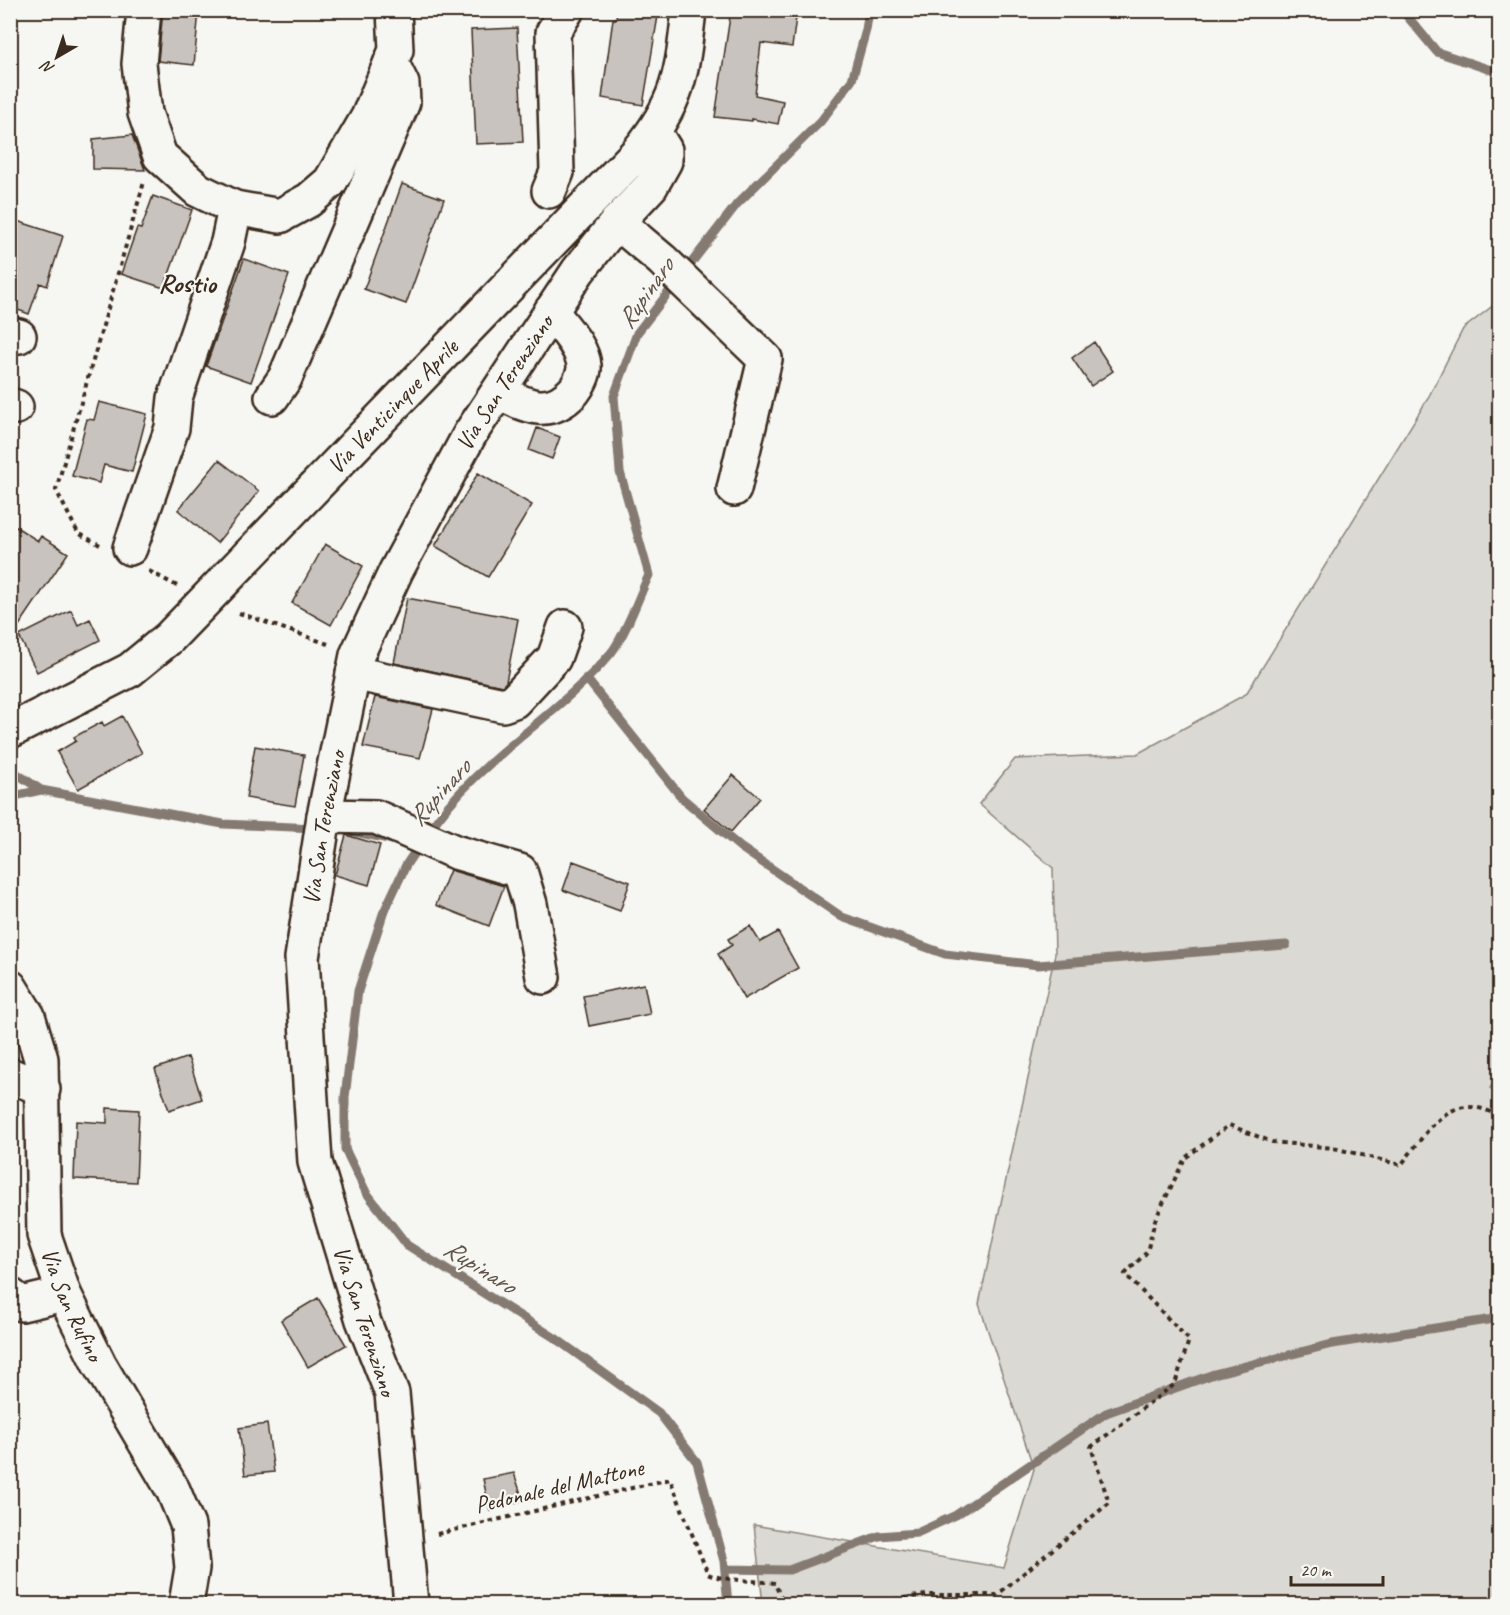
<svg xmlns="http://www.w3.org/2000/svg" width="1510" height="1615" font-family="Caveat,sans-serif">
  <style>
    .green { fill: #dad9d3; stroke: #8a8278; stroke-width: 1.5 }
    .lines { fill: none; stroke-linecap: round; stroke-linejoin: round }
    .stream { stroke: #857a71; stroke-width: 9 }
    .building { fill: #c8c3be; stroke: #3b2a1e; stroke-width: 1.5 }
    .minor-casing { stroke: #3b2a1e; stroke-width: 38 }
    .major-casing { stroke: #3b2a1e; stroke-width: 38 }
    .path { stroke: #3b2a1e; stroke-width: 4; stroke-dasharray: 4.5 4.5; stroke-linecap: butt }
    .minor { stroke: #f6f6f2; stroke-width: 33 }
    .major { stroke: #f6f6f2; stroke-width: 33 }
    .labels { text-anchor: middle; stroke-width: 4.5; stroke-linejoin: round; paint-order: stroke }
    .street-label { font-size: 24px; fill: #3b2a1e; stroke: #f6f6f2 }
    .water-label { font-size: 26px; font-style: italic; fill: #605248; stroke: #f6f6f2 }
    .quarter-label { font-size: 27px; font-weight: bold; fill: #3b2a1e; stroke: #f6f6f2 }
  </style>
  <rect width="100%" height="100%" fill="#f6f6f2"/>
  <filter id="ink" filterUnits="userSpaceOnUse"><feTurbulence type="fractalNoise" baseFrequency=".0167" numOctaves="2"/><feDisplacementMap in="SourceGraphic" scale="12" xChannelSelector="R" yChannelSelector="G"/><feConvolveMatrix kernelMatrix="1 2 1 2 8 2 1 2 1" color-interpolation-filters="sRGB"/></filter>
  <g filter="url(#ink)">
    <path class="green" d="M 1499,301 L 1500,1072 L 1490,1088 L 1500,1095 L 1499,1604 L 763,1604 L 754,1525 L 1004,1568 L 1034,1469 L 979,1304 L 1055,954 L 1053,868 L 979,804 L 1015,759 L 1137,754 L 1246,694 L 1427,400 L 1463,329 Z"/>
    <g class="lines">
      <path class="stream" d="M 1402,10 L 1437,52 L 1500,73
        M 586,678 L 682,798 L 740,847 L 842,917 L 945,954 L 1038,965 L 1286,945
        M 10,769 L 41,790
        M 10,797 L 41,790 L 223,824 L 316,828
        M 351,831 L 393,840
        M 428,833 C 475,761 556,718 611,653 C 625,636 639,596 649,575 L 620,472 L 614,396 L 637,333 L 737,204 L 821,121 L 852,80 L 866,30 L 869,10
        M 420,844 L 406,865 L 383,914 L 358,991 L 345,1097 L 345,1149 L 366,1192 L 407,1245 L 555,1338 L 659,1413 L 697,1462 L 724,1561 L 728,1604
        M 725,1569 L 789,1570 L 879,1536 L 917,1533 L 956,1515 L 1106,1413 L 1214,1374 L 1332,1344 L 1500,1318"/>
    </g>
    <path class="building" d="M 163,10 L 199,10 L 194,65 L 158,61 Z
      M 617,10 L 659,10 L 643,105 L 602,98 L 613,19 L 616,19 Z
      M 731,10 L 797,10 L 792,47 L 761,43 L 755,95 L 783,101 L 778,124 L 752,119 L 752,121 L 715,117 Z
      M 517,28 L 523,142 L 476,144 L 471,30 Z
      M 132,135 L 145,170 L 93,169 L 93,139 Z
      M 402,184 L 444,199 L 406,304 L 364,289 Z
      M 153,196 L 192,210 L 164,288 L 121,274 L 137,228 L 141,229 Z
      M 17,221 L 63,236 L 47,286 L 40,283 L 29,314 L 10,307 L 10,241 Z
      M 244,259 L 289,275 L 251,382 L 206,366 Z
      M 1094,342 L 1113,371 L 1091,386 L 1072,358 Z
      M 99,402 L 147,414 L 132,472 L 104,465 L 99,483 L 72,476 L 87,419 L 94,420 Z
      M 537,428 L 560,437 L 552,459 L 529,450 Z
      M 219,460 L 259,491 L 217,543 L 178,510 Z
      M 478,473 L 532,505 L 488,577 L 435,546 Z
      M 10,523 L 38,541 L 41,536 L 68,553 L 10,639 Z
      M 325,544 L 363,566 L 331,625 L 292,603 Z
      M 407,598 L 518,619 L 506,682 L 502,686 L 394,663 Z
      M 71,610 L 78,625 L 90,619 L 100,640 L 37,672 L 19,636 Z
      M 375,697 L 433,709 L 420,758 L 363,747 Z
      M 122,716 L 142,753 L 78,789 L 57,752 L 76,741 L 74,737 L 102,722 L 104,726 Z
      M 255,746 L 304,755 L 295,806 L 246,798 Z
      M 733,775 L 760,798 L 731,832 L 704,809 Z
      M 346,835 L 380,845 L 369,885 L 335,875 Z
      M 573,861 L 630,882 L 620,911 L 563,890 Z
      M 450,870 L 504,886 L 489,926 L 436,905 Z
      M 750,926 L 760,942 L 778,932 L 798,968 L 744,999 L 718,954 L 732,945 L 728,939 Z
      M 644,984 L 650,1014 L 589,1026 L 583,996 Z
      M 188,1057 L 202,1099 L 169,1110 L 155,1069 Z
      M 107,1108 L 139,1110 L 136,1182 L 74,1179 L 76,1121 L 107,1123 Z
      M 318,1298 L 346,1345 L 308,1367 L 281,1320 Z
      M 267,1424 L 274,1472 L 245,1475 L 239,1428 Z
      M 514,1473 L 523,1500 L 490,1511 L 483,1479 Z"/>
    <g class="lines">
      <g class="minor-casing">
        <g id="minor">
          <path d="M 144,10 L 139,64 L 145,113 L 160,156 L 198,190 L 235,208 L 280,216 L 309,200 L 330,182 L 368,117 L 396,50 L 394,10"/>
          <path d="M 549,191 L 557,172 L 553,32 L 567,10"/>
          <path d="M 617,222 L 662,260 L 765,359 L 734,489"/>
          <path d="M 10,334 L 19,336"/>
          <path d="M 499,392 C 527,406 549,418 574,391 C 578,386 585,373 584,366 C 583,347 562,326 551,311"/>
          <path d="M 272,397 L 285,378 L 403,102 L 402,84 L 391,62"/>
          <path d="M 10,405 L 16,407"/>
          <path d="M 130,548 L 172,428 L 175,398 L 228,242 L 235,208"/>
          <path d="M 353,673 L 503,705 L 514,701 L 554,658 L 565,627"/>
          <path d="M 324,816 L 376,817 L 455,852 L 520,871 L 530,904 L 543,977"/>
          <path d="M 10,1075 L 43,1089"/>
          <path d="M 10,1295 L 22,1304 L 64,1294"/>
          <path id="s1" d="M 411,1604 L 392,1393 L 363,1320 L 315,1162 L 302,958 L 324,816 L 357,655 L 396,571 L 470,434 L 578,271 L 617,222 L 651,186 L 665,161 L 665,150 L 654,132"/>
        </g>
      </g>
      <g class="major-casing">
        <g id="major">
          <path id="s2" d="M 10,731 L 130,670 L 169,638 L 637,153 C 679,102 682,74 689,10"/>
          <path id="s3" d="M 10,987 L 28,1016 L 41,1059 L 44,1235 L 64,1294 L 99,1364 L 173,1490 L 188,1526 L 192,1568 L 186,1604"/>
        </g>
      </g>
      <path class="path" d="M 100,545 L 78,533 L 56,490 L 144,182
        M 149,571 L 177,586
        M 239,613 L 328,644
        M 437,1534 L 670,1479 L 708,1574 C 719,1580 759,1581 775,1583 L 783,1604
        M 859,1604 L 926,1595 L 997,1595 L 1109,1503 L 1091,1447 L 1175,1384 L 1189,1340 L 1125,1274 L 1147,1252 L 1155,1220 L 1185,1158 L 1229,1125 L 1272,1142 L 1334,1148 L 1401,1165 C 1429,1130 1450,1087 1500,1117"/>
      <use href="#minor" class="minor"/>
      <use href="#major" class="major"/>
    </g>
  </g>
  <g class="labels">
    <g class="street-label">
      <text dy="8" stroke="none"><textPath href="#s1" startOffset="1278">Via San Terenziano</textPath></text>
      <text dy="8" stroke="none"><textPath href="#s2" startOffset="507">Via Venticinque Aprile</textPath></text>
      <text dy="8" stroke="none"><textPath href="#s1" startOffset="792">Via San Terenziano</textPath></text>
      <text dy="8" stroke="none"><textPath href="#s3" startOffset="330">Via San Rufino</textPath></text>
      <text transform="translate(365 1321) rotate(72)" y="8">Via San Terenziano</text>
      <text transform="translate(559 1486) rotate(-13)" y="8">Pedonale del Mattone</text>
    </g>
    <g class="water-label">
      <text transform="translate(645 293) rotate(-55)" y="9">Rupinaro</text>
      <text transform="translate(439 792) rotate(-48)" y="9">Rupinaro</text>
      <text transform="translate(480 1266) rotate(32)" y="9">Rupinaro</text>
    </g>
    <g class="quarter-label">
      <text x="187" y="292">Rostio</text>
    </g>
  </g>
  <rect width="1510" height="1615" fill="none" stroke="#f6f6f2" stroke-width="36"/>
  <rect x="18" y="18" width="1474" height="1579" fill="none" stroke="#3b2a1e" stroke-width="2" filter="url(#ink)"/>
  <g transform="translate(57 57) rotate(219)" stroke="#f6f6f2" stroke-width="4.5" paint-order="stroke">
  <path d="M0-4.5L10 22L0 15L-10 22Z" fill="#3b2a1e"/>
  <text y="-9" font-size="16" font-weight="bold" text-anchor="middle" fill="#3b2a1e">N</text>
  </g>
  <path d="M1291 1576v9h92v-9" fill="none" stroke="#3b2a1e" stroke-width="3"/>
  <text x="1300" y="1576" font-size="18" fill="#3b2a1e" stroke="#f6f6f2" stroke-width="4.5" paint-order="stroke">20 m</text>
</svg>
